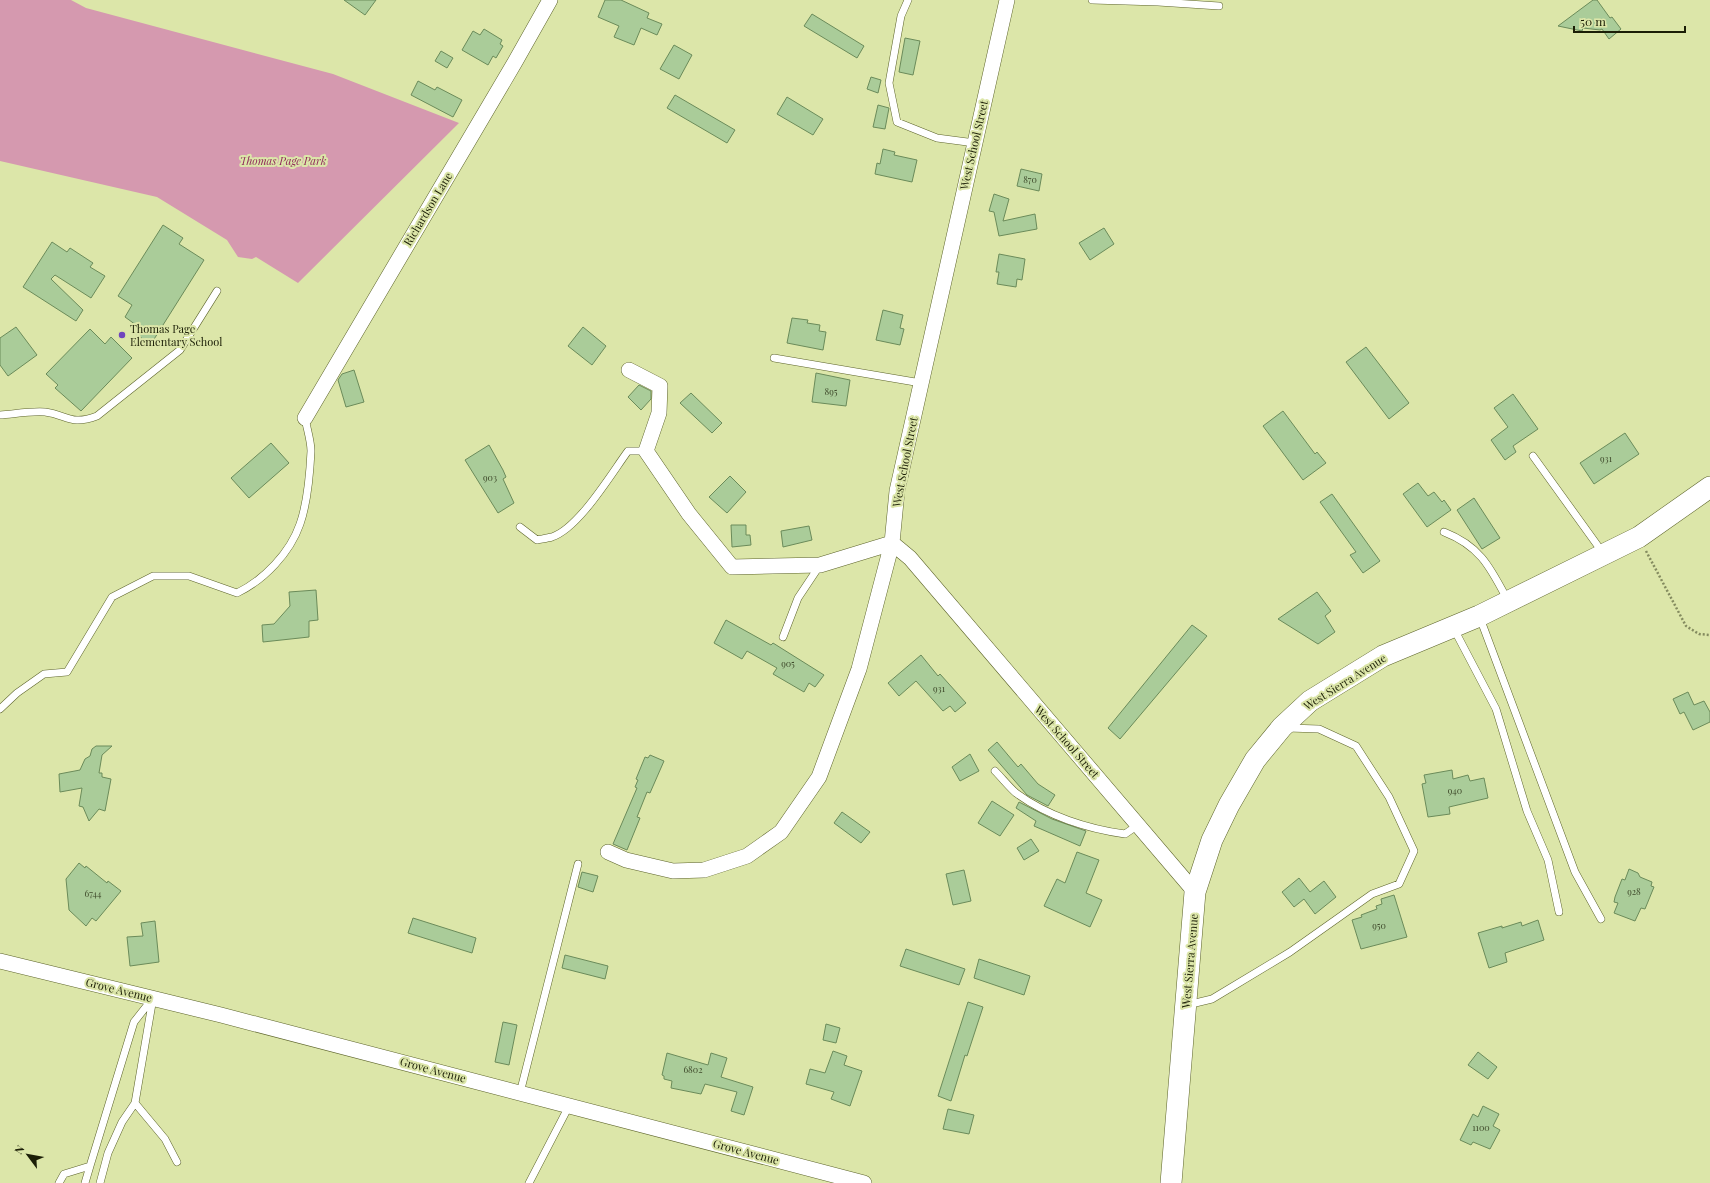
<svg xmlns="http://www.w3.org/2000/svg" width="1710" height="1183" font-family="'Playfair Display',serif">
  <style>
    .green { fill: #d599af }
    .building { fill: #ac9; stroke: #6b8b5a }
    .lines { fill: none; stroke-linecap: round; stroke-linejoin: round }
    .lane-casing { stroke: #5d642b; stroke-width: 8 }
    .street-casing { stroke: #5d642b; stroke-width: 16 }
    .secondary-casing { stroke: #5d642b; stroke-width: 22 }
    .path { stroke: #848b5f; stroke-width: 2.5; stroke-dasharray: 2 2; stroke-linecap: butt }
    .lane { stroke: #fff; stroke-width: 7 }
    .street { stroke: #fff; stroke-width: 15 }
    .secondary { stroke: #fff; stroke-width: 21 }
    .poi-dot { fill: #6f45bd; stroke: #dce6a9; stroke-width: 1.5 }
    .labels { text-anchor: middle; stroke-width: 4; stroke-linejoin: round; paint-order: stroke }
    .number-label { font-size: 9px; fill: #3f4a2b }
    .street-label { font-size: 11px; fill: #1b1e06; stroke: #dce6a9 }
    .park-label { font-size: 11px; font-style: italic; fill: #8f2a5a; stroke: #dce6a9 }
    .poi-label { font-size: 11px; fill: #1b1e06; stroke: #dce6a9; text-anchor: start }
  </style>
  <rect width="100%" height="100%" fill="#dce6a9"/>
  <path class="green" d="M 0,0 L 71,0 L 86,8 L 333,74 L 459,123 L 298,283 L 256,257 L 252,259 L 238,257 L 227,240 L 157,197 L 0,161 Z"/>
  <path class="building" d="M 344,0 L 376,0 L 365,15 Z
    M 605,0 L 621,0 L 649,13 L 647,18 L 662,24 L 657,35 L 641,28 L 634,45 L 614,37 L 619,26 L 598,17 Z
    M 1593,0 L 1597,0 L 1610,18 L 1612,17 L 1621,29 L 1609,39 L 1602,29 L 1600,30 L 1583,28 L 1582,31 L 1558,26 Z
    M 812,14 L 864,46 L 857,58 L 804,26 Z
    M 484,29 L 502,40 L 500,44 L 503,46 L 496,58 L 493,56 L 488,65 L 462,50 L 473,31 L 480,35 Z
    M 905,38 L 920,41 L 913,75 L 899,72 Z
    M 674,45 L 692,55 L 679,79 L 660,69 Z
    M 441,51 L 453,58 L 447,68 L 435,61 Z
    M 871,77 L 881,80 L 878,93 L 867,89 Z
    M 418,81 L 435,90 L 437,87 L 462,100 L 453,117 L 411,95 Z
    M 675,95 L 735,130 L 727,143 L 667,108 Z
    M 787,97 L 823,119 L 813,135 L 777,114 Z
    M 878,105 L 889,108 L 885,129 L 873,127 Z
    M 883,149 L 895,152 L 894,155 L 917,160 L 912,182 L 875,174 L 877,163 L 880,164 Z
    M 1021,169 L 1042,174 L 1039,191 L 1017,186 Z
    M 994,194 L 1009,199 L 1003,221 L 1035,214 L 1037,229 L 999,236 L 994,212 L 989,211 Z
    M 163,225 L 183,238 L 179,244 L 204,260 L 151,344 L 132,332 L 136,325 L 125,317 L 132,305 L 118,296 Z
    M 1104,228 L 1114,244 L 1090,260 L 1079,243 Z
    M 52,242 L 67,252 L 70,248 L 93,263 L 90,267 L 105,276 L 91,298 L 55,275 L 51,279 L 83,310 L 76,321 L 23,287 Z
    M 999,254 L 1025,259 L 1022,280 L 1017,279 L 1016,287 L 997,284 L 999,272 L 996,272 Z
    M 883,310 L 903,315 L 900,328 L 904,329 L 900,345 L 876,340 Z
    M 792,318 L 808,320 L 807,323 L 820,325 L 819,331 L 826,332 L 823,350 L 787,343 Z
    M 16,327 L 37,355 L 8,376 L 0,365 L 0,338 Z
    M 583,327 L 606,346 L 592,365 L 568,346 Z
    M 90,329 L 105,344 L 111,337 L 132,358 L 81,411 L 55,388 L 58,385 L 46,374 Z
    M 1366,347 L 1409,403 L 1389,419 L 1346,362 Z
    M 354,370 L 364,402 L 346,407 L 338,380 L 342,374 Z
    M 816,373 L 850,380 L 846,406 L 812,402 Z
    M 639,385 L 651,391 L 651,399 L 641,410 L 628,397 Z
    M 691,393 L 722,423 L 712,433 L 680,403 Z
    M 1513,394 L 1538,429 L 1513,446 L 1516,452 L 1505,460 L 1491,440 L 1508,427 L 1494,408 Z
    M 1283,411 L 1315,454 L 1317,452 L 1326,463 L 1303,480 L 1263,426 Z
    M 1625,433 L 1639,454 L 1594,484 L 1580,463 Z
    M 271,443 L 289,463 L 249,498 L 231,478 Z
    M 489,445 L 503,470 L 506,477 L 503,479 L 514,503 L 498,513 L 465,460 Z
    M 730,476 L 746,492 L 727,513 L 709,497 Z
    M 1418,483 L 1428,496 L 1434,492 L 1442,502 L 1444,500 L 1451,510 L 1427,527 L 1403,494 Z
    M 1332,494 L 1380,561 L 1363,573 L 1350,555 L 1356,552 L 1320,502 Z
    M 1474,498 L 1500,538 L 1482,549 L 1457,510 Z
    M 731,525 L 746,525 L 746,535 L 750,535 L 751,545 L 732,547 Z
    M 809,526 L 812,540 L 783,547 L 781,531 Z
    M 316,590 L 318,620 L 309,621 L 309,637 L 263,642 L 262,625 L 274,624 L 290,606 L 289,592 Z
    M 1317,592 L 1331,611 L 1325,616 L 1335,632 L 1318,644 L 1278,619 Z
    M 726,620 L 771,645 L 773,643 L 824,675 L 815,687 L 809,683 L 804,692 L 773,674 L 777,668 L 747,651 L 742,659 L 714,643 Z
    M 1192,625 L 1207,636 L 1120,739 L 1108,728 Z
    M 921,655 L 938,676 L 940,674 L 966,703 L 955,712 L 950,706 L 943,711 L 916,681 L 899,696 L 888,683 Z
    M 1688,692 L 1694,705 L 1704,701 L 1710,712 L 1710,722 L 1693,730 L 1684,712 L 1680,714 L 1673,699 Z
    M 997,742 L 1018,767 L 1021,764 L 1038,784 L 1055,795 L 1048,806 L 1027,795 L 988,750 Z
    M 96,746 L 112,746 L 102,755 L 99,773 L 102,773 L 102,777 L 111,779 L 105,811 L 99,809 L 89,821 L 83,807 L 79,806 L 82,788 L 60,792 L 59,774 L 80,770 L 85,759 L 90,756 L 92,749 Z
    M 970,754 L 979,771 L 960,781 L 952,767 Z
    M 650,755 L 664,761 L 650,793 L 647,792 L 637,817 L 640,818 L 627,850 L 613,844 L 637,788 L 635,787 L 638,780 L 636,779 L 645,757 L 648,758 Z
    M 1452,770 L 1453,779 L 1468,775 L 1470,781 L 1484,778 L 1488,798 L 1449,807 L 1450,814 L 1428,817 L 1422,784 L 1426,783 L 1424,775 Z
    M 992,801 L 1014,815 L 1000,836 L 978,823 Z
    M 1019,802 L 1052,819 L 1086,831 L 1080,846 L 1034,826 L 1036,821 L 1016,808 Z
    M 842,812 L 870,832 L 861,843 L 834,823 Z
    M 1031,839 L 1039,851 L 1024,860 L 1017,848 Z
    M 1077,852 L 1099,860 L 1086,893 L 1102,900 L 1090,927 L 1044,906 L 1057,879 L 1065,883 Z
    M 79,863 L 85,868 L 86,866 L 107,883 L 108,881 L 121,891 L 96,921 L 92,918 L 86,926 L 69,910 L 66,879 Z
    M 1629,869 L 1638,873 L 1640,877 L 1652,882 L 1651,886 L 1654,887 L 1645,909 L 1641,908 L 1635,921 L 1614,913 L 1618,903 L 1614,902 L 1615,897 L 1622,879 L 1625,880 Z
    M 964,870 L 971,901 L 953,905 L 946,874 Z
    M 582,872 L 598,876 L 593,892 L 578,887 Z
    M 1299,878 L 1310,892 L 1324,881 L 1336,897 L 1315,914 L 1304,899 L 1294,907 L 1282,892 Z
    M 1394,895 L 1407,937 L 1361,949 L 1352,920 L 1362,917 L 1361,915 L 1377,909 L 1376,906 L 1382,904 L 1381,899 Z
    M 413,918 L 476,938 L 472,953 L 408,933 Z
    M 1538,920 L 1544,940 L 1505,953 L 1507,962 L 1489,968 L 1478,933 L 1502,926 L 1502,928 L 1521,922 L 1522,926 Z
    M 155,921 L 159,962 L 130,966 L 127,937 L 143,936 L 141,923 Z
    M 906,949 L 965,969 L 959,985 L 900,966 Z
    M 565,955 L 608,966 L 605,979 L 562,968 Z
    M 979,959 L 1030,976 L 1024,995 L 974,978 Z
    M 968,1002 L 983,1007 L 967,1056 L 965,1055 L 951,1101 L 938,1096 Z
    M 503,1022 L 517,1025 L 509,1065 L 495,1062 Z
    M 826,1024 L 840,1028 L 836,1043 L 823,1040 Z
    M 833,1051 L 847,1056 L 844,1065 L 862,1071 L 850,1106 L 831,1099 L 834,1092 L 806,1084 L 810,1069 L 825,1073 Z
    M 1478,1052 L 1497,1067 L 1488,1079 L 1468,1065 Z
    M 667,1053 L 708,1065 L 711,1053 L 727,1058 L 721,1077 L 753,1087 L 744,1115 L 731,1111 L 737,1092 L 705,1084 L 701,1094 L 671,1088 L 672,1081 L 664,1079 L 664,1076 L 662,1075 Z
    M 1483,1106 L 1499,1114 L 1493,1126 L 1500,1130 L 1490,1149 L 1473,1142 L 1471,1145 L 1460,1140 L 1473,1114 L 1478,1117 Z
    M 948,1109 L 974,1115 L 969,1134 L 943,1129 Z"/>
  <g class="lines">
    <g class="lane-casing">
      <path id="lane" d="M 908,0 L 901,16 L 889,83 L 897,122 L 937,138 L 975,143
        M 1092,0 L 1158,2 L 1219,6
        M 774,358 L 921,383
        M 0,415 C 14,414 30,411 45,412 C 68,415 70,426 97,416 L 180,350 L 217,291
        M 1533,456 L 1603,553
        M 520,527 L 537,540 C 542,539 548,538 552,537 C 579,528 611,474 628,451 L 646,451
        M 1444,532 C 1480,546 1490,567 1507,599
        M 1480,618 L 1575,872 L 1601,919
        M 1454,629 L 1496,709 L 1527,811 L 1548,860 L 1559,912
        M 783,637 L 798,598 L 820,565
        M 0,709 L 17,693 L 44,674 L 67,672 L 112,597 L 153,576 L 189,576 L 237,593 C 264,580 290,553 300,524 C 307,504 310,472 311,451 C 311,441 307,429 305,418
        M 995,771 C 1002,778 1009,787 1016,793 C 1047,816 1088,829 1125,834 L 1138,825
        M 1187,1005 L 1212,999 L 1290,952 L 1372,894 L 1399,884 L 1414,851 L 1389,797 L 1356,746 L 1319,729 L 1288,728
        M 520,1093 L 578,864
        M 135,1103 L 165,1139 L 177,1162
        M 59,1183 L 64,1174 L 90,1166 L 134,1022 L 153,998 L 135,1103 L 122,1122 L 108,1153 L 100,1183
        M 85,1183 L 90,1166
        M 529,1183 L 569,1106"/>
    </g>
    <g class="street-casing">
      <path id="street" d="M 629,370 L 660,386 L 659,413 L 646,451 L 689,514 L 732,567 L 820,565 L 892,543
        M 305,418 L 515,62 L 550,0
        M 892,543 L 910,558 L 1195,892
        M 608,852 L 626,860 L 673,871 L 704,870 L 747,856 L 781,832 L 819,777 L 859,669 L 892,543 L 897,491 L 1007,0
        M 0,961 L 221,1015 L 864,1183"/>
    </g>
    <g class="secondary-casing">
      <path id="secondary" d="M 1171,1183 L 1195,892 L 1212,840 L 1229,805 L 1255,760 L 1282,727 L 1310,701 L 1383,656 L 1479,616 L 1639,537 L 1710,487"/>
    </g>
    <path class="path" d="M 1646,551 L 1686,626 L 1699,634 L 1710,635"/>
    <use href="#lane" class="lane"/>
    <use href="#street" class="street"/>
    <use href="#secondary" class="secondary"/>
  </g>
  <circle class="poi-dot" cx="122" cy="335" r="4"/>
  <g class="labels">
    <g class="number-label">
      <text x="1030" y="183">870</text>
      <text x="831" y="395">895</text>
      <text x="1606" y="462">931</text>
      <text x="490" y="481">903</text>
      <text x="788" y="667">905</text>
      <text x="939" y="692">931</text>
      <text x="1455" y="794">940</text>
      <text x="1634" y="895">928</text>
      <text x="93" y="897">6744</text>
      <text x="1379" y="929">950</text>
      <text x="693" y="1073">6802</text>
      <text x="1481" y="1131">1100</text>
    </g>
    <g class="street-label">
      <text transform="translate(974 145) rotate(-77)" y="4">West School Street</text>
      <text transform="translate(428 209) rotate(-59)" y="4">Richardson Lane</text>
      <text transform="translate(905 462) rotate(-79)" y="4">West School Street</text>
      <text transform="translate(1345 682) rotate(-32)" y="4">West Sierra Avenue</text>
      <text transform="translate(1067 742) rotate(49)" y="4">West School Street</text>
      <text transform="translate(1190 961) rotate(-85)" y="4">West Sierra Avenue</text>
      <text transform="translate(119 990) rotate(14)" y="4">Grove Avenue</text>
      <text transform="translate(433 1070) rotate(15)" y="4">Grove Avenue</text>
      <text transform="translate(746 1152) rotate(15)" y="4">Grove Avenue</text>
    </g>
    <g class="park-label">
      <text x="283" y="165">Thomas Page Park</text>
    </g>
    <g class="poi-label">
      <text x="130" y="333">Thomas Page<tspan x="130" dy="13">Elementary School</tspan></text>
    </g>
  </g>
  <g transform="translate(28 1155) rotate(302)" stroke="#dce6a9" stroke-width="3" paint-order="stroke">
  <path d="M0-3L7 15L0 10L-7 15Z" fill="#1b1e06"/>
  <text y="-6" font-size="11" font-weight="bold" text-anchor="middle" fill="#1b1e06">N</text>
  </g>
  <path d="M1574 26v6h111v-6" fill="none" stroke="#1b1e06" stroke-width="2"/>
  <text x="1580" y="26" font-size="12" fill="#1b1e06" stroke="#dce6a9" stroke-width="3" paint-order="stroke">50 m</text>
</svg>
